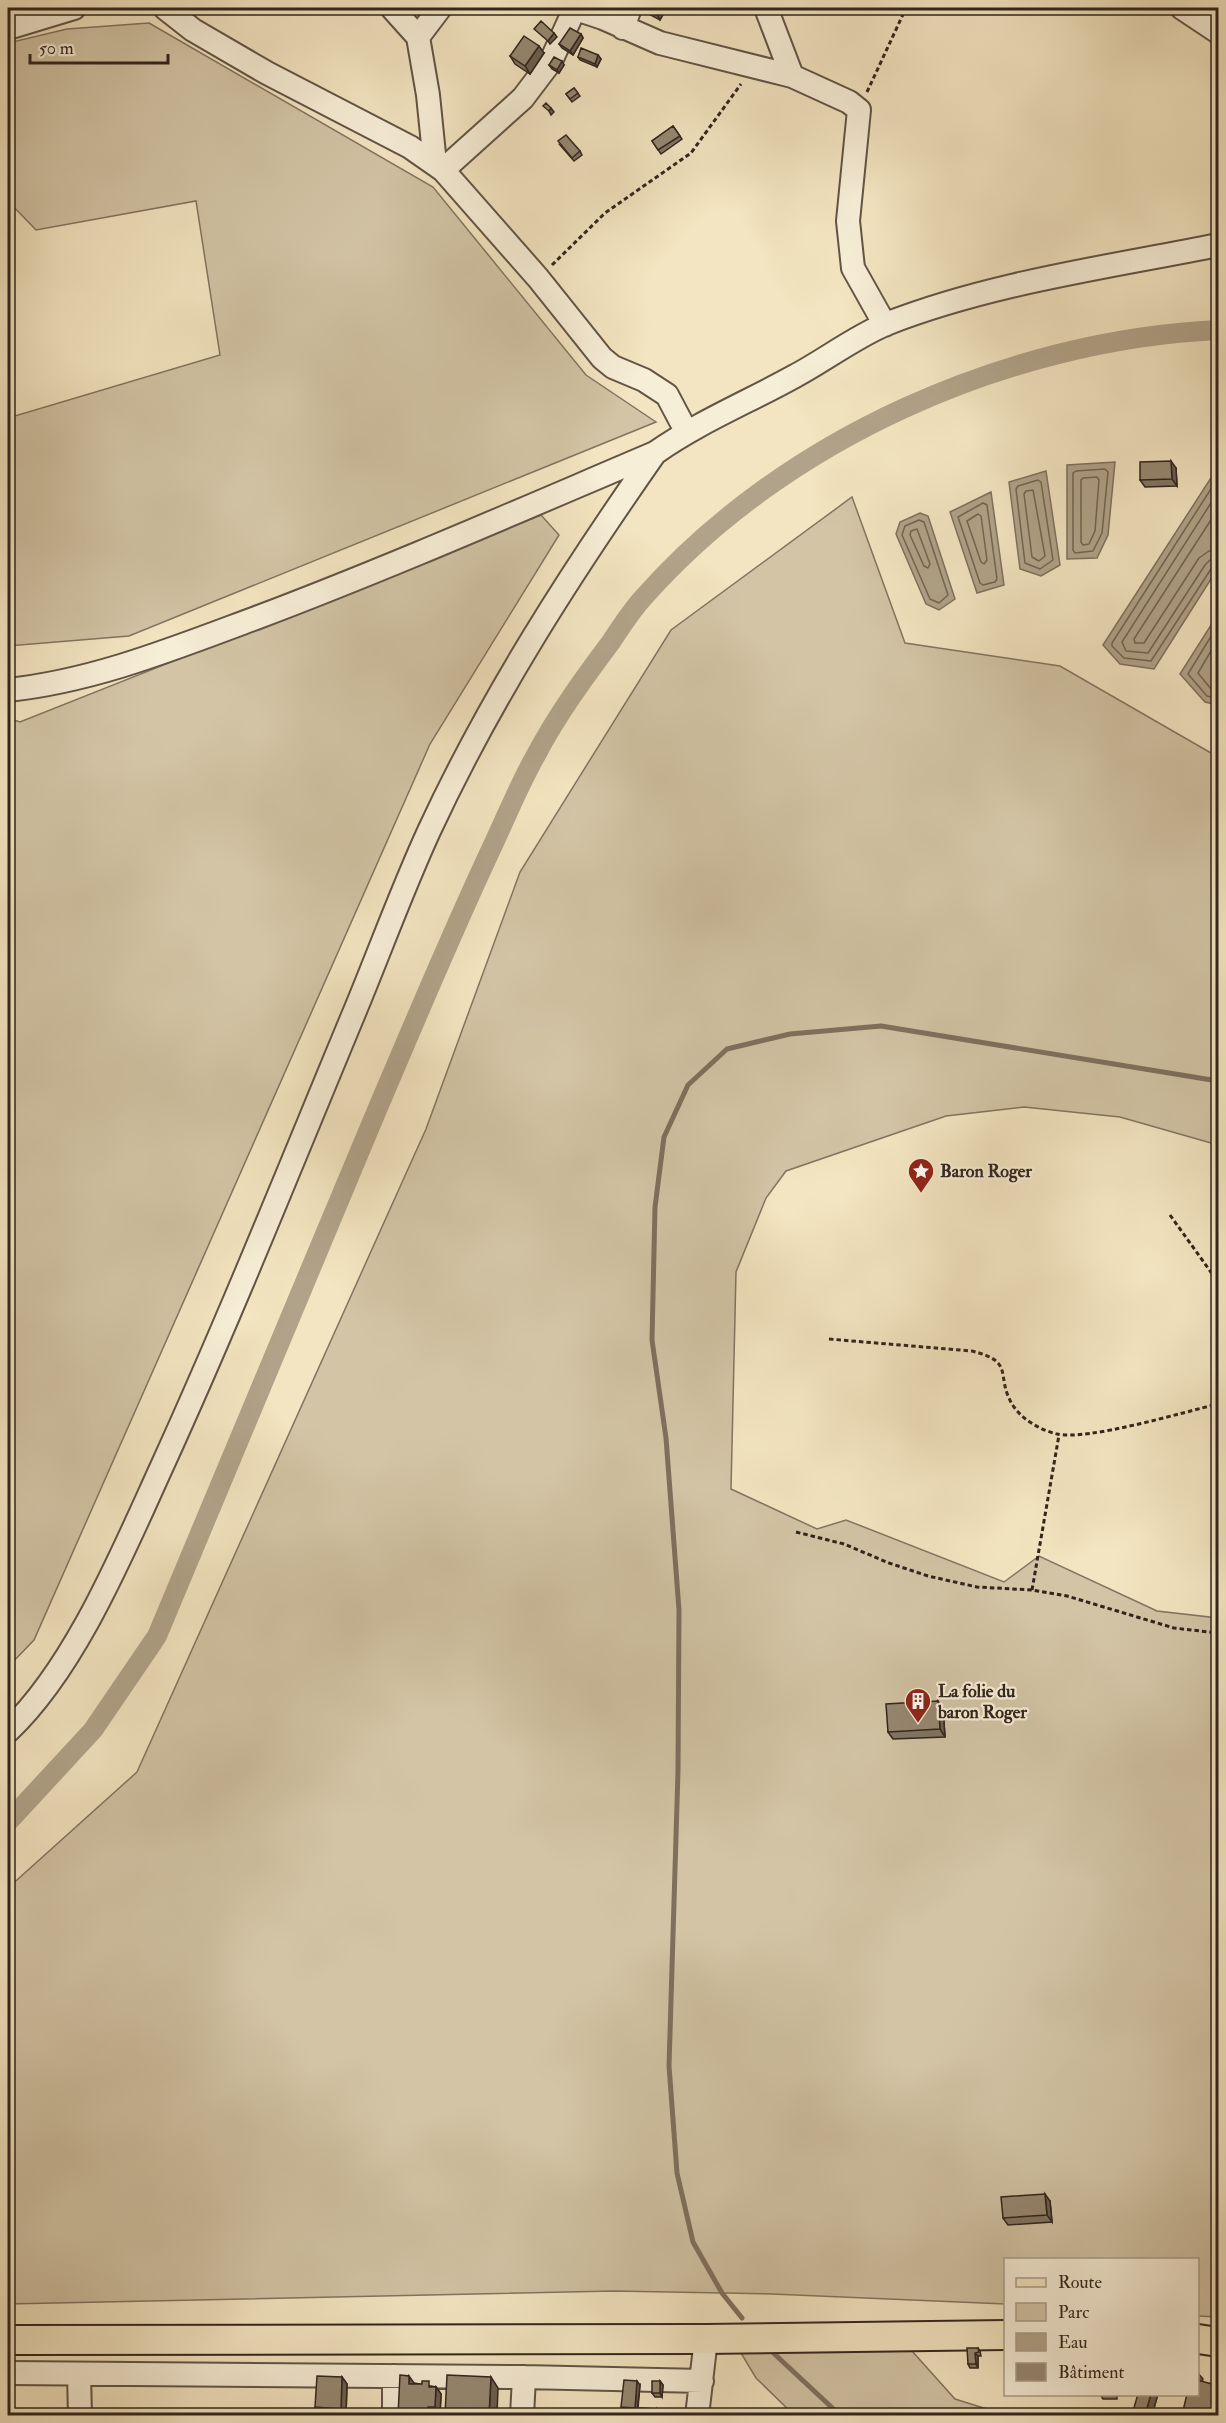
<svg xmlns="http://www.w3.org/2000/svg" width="1226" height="2423" font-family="'IM FELL Double Pica',serif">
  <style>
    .green { fill: #d2c4a5; stroke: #827461; stroke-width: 1.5 }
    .water { fill: #b1a389; stroke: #7e705e; stroke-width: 1.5 }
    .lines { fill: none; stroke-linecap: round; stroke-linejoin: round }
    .shore { stroke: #716453; stroke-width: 1.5 }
    .stream { stroke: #7e705e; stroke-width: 5 }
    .canal { stroke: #b1a389; stroke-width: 20 }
    .minor-casing { stroke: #625446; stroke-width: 26 }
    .major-casing { stroke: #31241d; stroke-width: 32 }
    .path { stroke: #31241d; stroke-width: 3; stroke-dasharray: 4.5 3; stroke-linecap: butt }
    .minor { stroke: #f7eed7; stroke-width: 22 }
    .major { stroke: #f3e5c1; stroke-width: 28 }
    .wall { fill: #817562; stroke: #31241d; stroke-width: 1.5 }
    .shaded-wall { fill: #695f50; stroke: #31241d; stroke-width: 1.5 }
    .building { fill: #968872; stroke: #31241d; stroke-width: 1.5 }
    .labels { text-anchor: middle; stroke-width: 4.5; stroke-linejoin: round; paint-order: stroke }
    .poi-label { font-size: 18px; font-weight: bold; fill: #31241d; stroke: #f7eed7; text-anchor: start }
  </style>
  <rect width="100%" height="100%" fill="#f3e5c1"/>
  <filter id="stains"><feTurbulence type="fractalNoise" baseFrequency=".00333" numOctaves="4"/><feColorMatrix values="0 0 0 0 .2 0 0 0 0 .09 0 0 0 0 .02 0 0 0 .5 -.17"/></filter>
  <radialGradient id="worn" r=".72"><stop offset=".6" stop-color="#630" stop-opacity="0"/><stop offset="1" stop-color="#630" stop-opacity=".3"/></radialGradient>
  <path class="green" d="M 149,23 L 433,187 L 586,375 L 656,422 L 129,636 L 8,646 L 8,418 L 220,355 L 196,201 L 36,230 L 8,201 L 8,43 L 67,29 Z
    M 852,497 L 905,643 L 1060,666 L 1218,757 L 1218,1145 L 1120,1117 L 1024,1107 L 946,1116 L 786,1171 L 766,1198 L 736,1272 L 731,1489 L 817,1529 L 846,1520 L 1004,1582 L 1039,1556 L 1157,1611 L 1218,1618 L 1218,2317 L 1198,2316 L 1198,2260 L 1006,2260 L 1005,2304 L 772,2294 L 614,2291 L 8,2304 L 8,1888 L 137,1772 L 426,1129 L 520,872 L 671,630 Z
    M 541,515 L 559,535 L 430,744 L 34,1640 L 8,1667 L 8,718 L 20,722 Z
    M 903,2341 L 955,2399 L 1006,2415 L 794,2415 L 756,2378 L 738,2348 Z"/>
  <path class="water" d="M 1115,462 L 1108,535 L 1097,558 L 1067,559 L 1067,465 Z
    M 1218,467 L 1218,568 L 1154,669 L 1120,664 L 1103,645 Z
    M 1046,471 L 1060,565 L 1041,576 L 1020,569 L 1009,482 Z
    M 991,492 L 1004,585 L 977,593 L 950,512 Z
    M 920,513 L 928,516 L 955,599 L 939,610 L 926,604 L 896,534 L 900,522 Z
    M 1218,614 L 1218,705 L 1205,702 L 1180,674 Z"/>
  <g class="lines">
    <path class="shore" d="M 1105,469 L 1108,472 L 1102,533 L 1093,551 L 1075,553 L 1073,550 L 1073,473 L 1076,471 Z
      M 1097,477 L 1099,480 L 1095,531 L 1089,544 L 1083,545 L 1081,542 L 1081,480 L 1083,478 Z
      M 1218,478 L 1112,643 L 1112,646 L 1124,658 L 1151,661 L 1211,569 L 1218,566
      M 1038,480 L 1041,482 L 1053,560 L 1040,569 L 1025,563 L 1016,489 L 1018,486 Z
      M 1033,490 L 1045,556 L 1039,561 L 1032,557 L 1024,494 L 1026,491 Z
      M 1218,492 L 1122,642 L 1126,651 L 1148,653 L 1205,565 L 1210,560 L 1218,559
      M 983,503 L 987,505 L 997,579 L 995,582 L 983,585 L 980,583 L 958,517 Z
      M 1218,509 L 1134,639 L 1135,643 L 1144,643 L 1199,558 L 1209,551 L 1218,550
      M 978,514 L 981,516 L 987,560 L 984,564 L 981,562 L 967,521 Z
      M 919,520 L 924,522 L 948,595 L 939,603 L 930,599 L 902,535 L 905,526 Z
      M 917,529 L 930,564 L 928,568 L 924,566 L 910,535 L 911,531 Z
      M 1218,625 L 1188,674 L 1207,696 L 1218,699
      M 1218,639 L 1198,673 L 1211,689 L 1218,691"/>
    <path class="stream" d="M 742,2318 L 722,2293 L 693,2242 L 677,2173 L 669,2066 L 678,1771 L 679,1610 L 666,1438 L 652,1340 L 655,1207 L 664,1137 L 688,1085 L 727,1049 L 790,1034 L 881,1026 L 1218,1081
      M 768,2348 L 841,2416"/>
    <path class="canal" d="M 8,1822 L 93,1730 L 157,1636 C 230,1460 304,1285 377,1110 C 415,1021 452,932 493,845 C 507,815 520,783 536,755 C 557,715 584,678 611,642 C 621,627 631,611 643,598 C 783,439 1008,340 1218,330"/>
    <g class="minor-casing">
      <path id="minor" d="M 165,8 L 193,30 L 267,73 L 410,147 L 443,170 L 538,278 L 602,358 L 613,367 L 644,380 L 667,395 L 686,431
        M 392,8 L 418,37
        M 573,8 L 603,18 L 660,43 L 792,76
        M 766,8 L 792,76 L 849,102 L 859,110 L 848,221 L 853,268 L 885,325
        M 1182,8 L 1218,32
        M 8,28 L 74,8
        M 623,28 L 630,8
        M 435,164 L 428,95 L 418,37 L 440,8
        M 443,170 L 523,98 L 551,61 L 575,8
        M 8,690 C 94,681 175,648 256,618 C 391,567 523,509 655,453 C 699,422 748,402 795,376 C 825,360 855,337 886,324 C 990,283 1109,267 1218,245
        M 8,1731 C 76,1667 124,1549 163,1464 C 230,1317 290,1167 352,1018 C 378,956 401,892 429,831 C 491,697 571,573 655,453
        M 8,2373 L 524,2377 L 702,2381
        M 79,2374 L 80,2416
        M 394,2416 L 394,2376
        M 522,2416 L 524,2377
        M 697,2416 L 706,2339"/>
    </g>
    <g class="major-casing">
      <path id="major" d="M 1198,2339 L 1218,2342
        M 8,2340 L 706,2339 L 1006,2335"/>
    </g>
    <path class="path" d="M 867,92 L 906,8
      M 552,265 L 605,213 L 691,153 L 741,84
      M 1170,1215 L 1218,1282
      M 829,1339 L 972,1351 C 1016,1362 995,1375 1012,1404 C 1021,1419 1040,1430 1057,1434 C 1087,1441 1184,1412 1218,1404
      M 796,1532 L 844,1544 L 889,1563 L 928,1576 L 977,1587 L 1032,1590 L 1067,1596 L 1174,1628 L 1218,1633
      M 1032,1590 L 1059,1435"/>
    <use href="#minor" class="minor"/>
    <use href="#major" class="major"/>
  </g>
  <path class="wall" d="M 643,8 L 664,8 L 666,9 L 660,20 L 645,12 L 643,9 Z
    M 581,34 L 583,38 L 573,55 L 562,48 L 559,44 Z
    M 544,53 L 530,74 L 515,64 L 510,56 Z
    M 598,55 L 601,59 L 597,67 L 580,60 L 578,57 Z
    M 549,65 L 564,65 L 559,73 L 552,69 Z
    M 574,88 L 580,96 L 572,102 L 566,94 Z
    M 673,126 L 682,139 L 661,154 L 652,141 Z
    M 560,145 L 580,151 L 582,155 L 574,161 Z
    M 1176,468 L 1177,486 L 1145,487 L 1140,480 Z
    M 943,1708 L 945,1737 L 893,1739 L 888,1732 Z
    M 1050,2201 L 1052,2222 L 1008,2225 L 1003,2218 Z
    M 978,2348 L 980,2351 L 981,2356 L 978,2356 L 978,2368 L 970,2368 L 968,2364 Z
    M 342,2377 L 347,2384 L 346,2415 L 321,2415 L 315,2407 Z
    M 660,2381 L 663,2385 L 662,2397 L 655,2397 L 652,2393 Z
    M 414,2383 L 436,2387 L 441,2394 L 440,2415 L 433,2414 L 433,2415 L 398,2415 Z
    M 640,2385 L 638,2408 L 657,2409 L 661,2415 L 616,2415 L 628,2414 L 628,2411 L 623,2411 L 621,2407 Z
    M 1100,2394 L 1117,2394 L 1117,2399 L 1103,2399 Z
    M 1158,2394 L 1152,2415 L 1136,2415 L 1133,2411 Z"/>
  <path class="shaded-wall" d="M 662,8 L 664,8 L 666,9 L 660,20 L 658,16 Z
    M 554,33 L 557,37 L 550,44 L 548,41 Z
    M 581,34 L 583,38 L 573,55 L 570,51 Z
    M 539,46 L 544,53 L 530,74 L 525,66 Z
    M 598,55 L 601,59 L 597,67 L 595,64 Z
    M 562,61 L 564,65 L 559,73 L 557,70 Z
    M 551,108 L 554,112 L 551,115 L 549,111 Z
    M 1171,461 L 1176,468 L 1177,486 L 1172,479 Z
    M 938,1701 L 943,1708 L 945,1737 L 940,1729 Z
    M 1045,2194 L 1050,2201 L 1052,2222 L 1047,2215 Z
    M 975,2353 L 978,2356 L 978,2368 L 976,2364 Z
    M 1197,2372 L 1203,2379 L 1200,2389 L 1197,2386 Z
    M 409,2376 L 414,2383 L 414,2391 L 409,2384 Z
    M 342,2377 L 347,2384 L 346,2415 L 341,2409 Z
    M 491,2377 L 498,2388 L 497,2415 L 489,2415 Z
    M 637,2381 L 640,2385 L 637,2412 L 635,2408 Z
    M 660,2381 L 663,2385 L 662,2397 L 660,2393 Z
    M 436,2387 L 441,2394 L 440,2415 L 435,2407 Z
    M 1215,2390 L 1218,2396 L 1218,2415 L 1214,2415 L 1212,2398 Z
    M 1151,2394 L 1158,2394 L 1152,2415 L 1145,2415 Z
    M 428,2407 L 433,2414 L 433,2415 L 430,2415 L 428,2412 Z
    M 657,2409 L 661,2415 L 657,2415 Z"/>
  <path class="building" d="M 643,8 L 662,8 L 658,16 L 643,9 Z
    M 541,21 L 554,33 L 548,41 L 534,29 Z
    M 570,28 L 581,34 L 570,51 L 559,44 Z
    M 524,36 L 539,46 L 525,66 L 510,56 Z
    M 581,48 L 598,55 L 595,64 L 578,57 Z
    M 554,57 L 562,61 L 557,70 L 549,65 Z
    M 574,88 L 578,93 L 570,99 L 566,94 Z
    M 546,103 L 551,108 L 549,111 L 543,106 Z
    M 673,126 L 680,136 L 658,150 L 652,141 Z
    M 566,135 L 580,151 L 572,158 L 558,141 Z
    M 1171,461 L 1172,479 L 1140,480 L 1140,462 Z
    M 938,1701 L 940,1729 L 888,1732 L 886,1704 Z
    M 1045,2194 L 1047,2215 L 1003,2218 L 1001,2197 Z
    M 967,2348 L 978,2348 L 979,2352 L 975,2353 L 976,2364 L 968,2364 Z
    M 400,2375 L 409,2376 L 409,2384 L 422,2384 L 422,2381 L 429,2381 L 429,2387 L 436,2387 L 435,2407 L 428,2407 L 428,2412 L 414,2411 L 414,2415 L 398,2415 Z
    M 447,2375 L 491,2377 L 489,2415 L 445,2415 Z
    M 317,2376 L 342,2377 L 341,2409 L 315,2407 Z
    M 624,2380 L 637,2381 L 635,2408 L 621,2407 Z
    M 1197,2380 L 1216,2385 L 1217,2382 L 1218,2382 L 1218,2391 L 1215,2390 L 1212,2398 L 1218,2400 L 1214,2415 L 1182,2415 L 1187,2394 L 1197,2394 Z
    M 652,2381 L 660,2381 L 660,2393 L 652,2393 Z
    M 1138,2394 L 1151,2394 L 1145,2415 L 1133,2411 Z
    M 628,2408 L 657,2409 L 657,2415 L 616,2415 L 616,2413 L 628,2414 Z
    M 1165,2412 L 1175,2415 L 1164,2415 Z"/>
  <defs>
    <g id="sight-pin" transform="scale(1.35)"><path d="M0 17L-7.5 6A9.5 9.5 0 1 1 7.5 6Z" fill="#8f2418" stroke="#f7eed7"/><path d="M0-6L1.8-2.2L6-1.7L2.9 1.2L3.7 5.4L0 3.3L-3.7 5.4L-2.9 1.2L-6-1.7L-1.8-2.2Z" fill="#fff"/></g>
    <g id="building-pin" transform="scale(1.35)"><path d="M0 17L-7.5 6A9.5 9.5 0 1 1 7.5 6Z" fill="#8f2418" stroke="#f7eed7"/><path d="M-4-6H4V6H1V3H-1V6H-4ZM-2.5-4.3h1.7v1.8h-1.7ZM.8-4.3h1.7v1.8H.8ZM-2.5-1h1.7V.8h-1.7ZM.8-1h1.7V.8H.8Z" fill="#fff"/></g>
  </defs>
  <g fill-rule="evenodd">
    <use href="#sight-pin" x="921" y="1171"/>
    <use href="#building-pin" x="918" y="1701"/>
  </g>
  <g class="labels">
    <g class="poi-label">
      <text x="940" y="1177">Baron Roger</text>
      <text x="938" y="1697">La folie du<tspan x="938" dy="21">baron Roger</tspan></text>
    </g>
  </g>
  <rect width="1226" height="2423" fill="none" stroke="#f3e5c1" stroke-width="30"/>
  <rect x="9" y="9" width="1208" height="2405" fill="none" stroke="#31241d" stroke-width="3"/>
  <rect x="15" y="15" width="1196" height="2393" fill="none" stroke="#31241d" stroke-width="1.5"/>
  <rect x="1004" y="2258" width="195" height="138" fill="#f7eed7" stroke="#a89d8d" stroke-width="1.5"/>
  <rect x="1016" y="2278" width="30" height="9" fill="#f3e5c1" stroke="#a89d8d" stroke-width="1.5"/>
  <text x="1058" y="2288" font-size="18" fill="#31241d">Route</text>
  <rect x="1016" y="2303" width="30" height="18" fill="#d2c4a5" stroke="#a89d8d" stroke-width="1.5"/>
  <text x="1058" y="2318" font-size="18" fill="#31241d">Parc</text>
  <rect x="1016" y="2333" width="30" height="18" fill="#b1a389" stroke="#a89d8d" stroke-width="1.5"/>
  <text x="1058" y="2348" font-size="18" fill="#31241d">Eau</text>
  <rect x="1016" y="2363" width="30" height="18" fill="#968872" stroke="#a89d8d" stroke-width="1.5"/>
  <text x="1058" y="2378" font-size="18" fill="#31241d">Bâtiment</text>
  <path d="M30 54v9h138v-9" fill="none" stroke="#31241d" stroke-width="3"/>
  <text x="39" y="54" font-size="18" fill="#31241d" stroke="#f7eed7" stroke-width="4.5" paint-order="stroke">50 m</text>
  <rect width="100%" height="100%" filter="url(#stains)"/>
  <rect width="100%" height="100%" fill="url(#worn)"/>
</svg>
